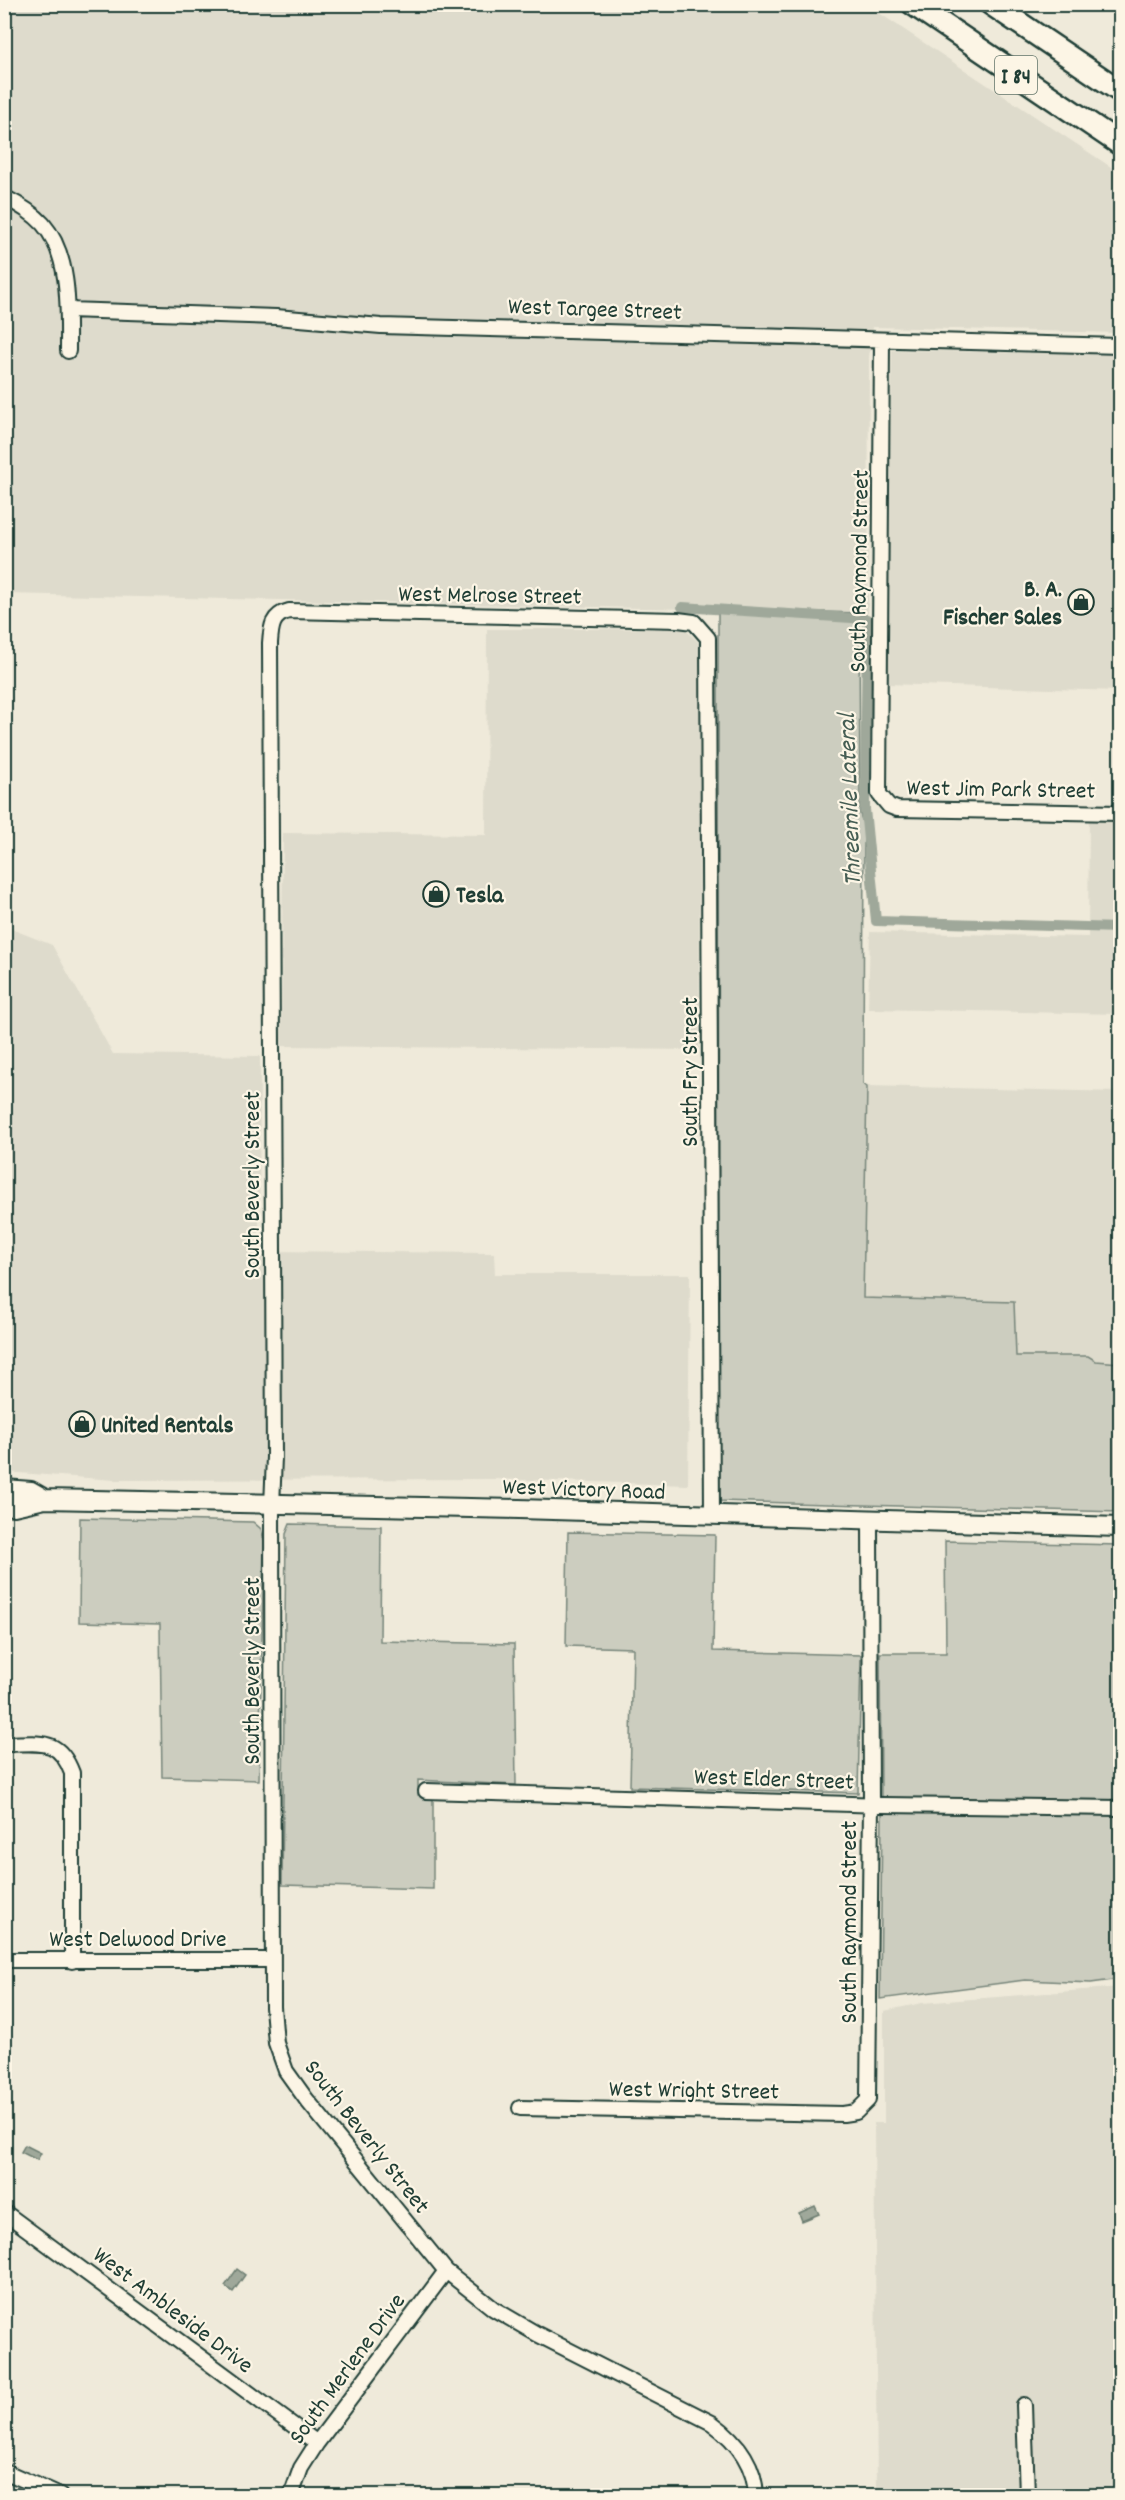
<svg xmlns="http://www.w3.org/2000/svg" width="1125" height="2500" font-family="Dekko,sans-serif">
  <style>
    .built { fill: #dedbcc }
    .green { fill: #cccdbf; stroke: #76857a; stroke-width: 1.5 }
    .water { fill: #9fa89a; stroke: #6c7d71; stroke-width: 1.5 }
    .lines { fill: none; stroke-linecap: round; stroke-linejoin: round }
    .canal { stroke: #9fa89a; stroke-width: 10 }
    .minor-casing { stroke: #1f3d34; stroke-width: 18 }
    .major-casing { stroke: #1f3d34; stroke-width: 22 }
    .highway-casing { stroke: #1f3d34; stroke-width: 26 }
    .minor { stroke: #fcf5e5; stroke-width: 14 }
    .major { stroke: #fcf5e5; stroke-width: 18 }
    .highway { stroke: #fcf5e5; stroke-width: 21 }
    .labels { text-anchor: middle; stroke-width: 4.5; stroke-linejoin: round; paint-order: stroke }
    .shield { fill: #fcf5e5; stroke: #617469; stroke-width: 1.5 }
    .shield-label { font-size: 22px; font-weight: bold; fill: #1f3d34 }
    .street-label { font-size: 24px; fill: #1f3d34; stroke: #fcf5e5 }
    .poi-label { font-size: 24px; font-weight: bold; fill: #1f3d34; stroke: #fcf5e5; text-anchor: start }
    .water-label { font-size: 26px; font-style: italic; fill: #455d53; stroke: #fcf5e5 }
  </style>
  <rect width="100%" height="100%" fill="#efeada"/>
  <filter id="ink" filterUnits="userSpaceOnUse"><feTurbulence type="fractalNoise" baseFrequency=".0167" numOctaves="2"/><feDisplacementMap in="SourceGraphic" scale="12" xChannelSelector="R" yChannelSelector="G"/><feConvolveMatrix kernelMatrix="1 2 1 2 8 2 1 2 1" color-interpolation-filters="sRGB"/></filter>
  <g filter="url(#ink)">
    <path class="built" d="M 5,5 L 867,5 L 1120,173 L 1120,333 L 873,327 L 869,357 L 868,613 L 5,594 Z
      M 892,350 L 1120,355 L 1120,691 L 886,684 Z
      M 487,629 L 685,629 L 701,645 L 699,1050 L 281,1046 L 283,833 L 486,835 Z
      M 1089,818 L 1120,818 L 1120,1014 L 868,1009 L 870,932 L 1088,937 Z
      M 4,926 L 52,945 L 113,1054 L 260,1056 L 259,1251 L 494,1253 L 495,1274 L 690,1274 L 688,1485 L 493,1479 L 115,1480 L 5,1472 Z
      M 867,1086 L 1120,1092 L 1120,1363 L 1096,1361 L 1088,1356 L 1015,1356 L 1013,1302 L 863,1298 Z
      M 1120,1987 L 1120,2495 L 877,2495 L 874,2123 L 884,2123 L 884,2011 L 922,2003 Z"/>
    <path class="green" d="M 718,609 L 859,613 L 860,814 L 864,827 L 863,1084 L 867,1087 L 863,1298 L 1014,1302 L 1016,1356 L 1088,1356 L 1096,1361 L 1120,1363 L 1120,1512 L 719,1501 Z
      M 80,1518 L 253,1522 L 261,1529 L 264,1541 L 259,1780 L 162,1777 L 160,1624 L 79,1622 Z
      M 290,1524 L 381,1526 L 380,1641 L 514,1644 L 516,1785 L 418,1780 L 418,1795 L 433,1796 L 433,1889 L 282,1885 L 286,1534 Z
      M 568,1532 L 715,1535 L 713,1651 L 861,1655 L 858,1793 L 630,1787 L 633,1648 L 566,1646 Z
      M 945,1541 L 1120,1545 L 1120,1801 L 881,1798 L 880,1653 L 946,1653 Z
      M 882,1813 L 1120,1815 L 1120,1979 L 1091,1983 L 1025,1980 L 880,1999 Z"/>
    <path class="water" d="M 25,2145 L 41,2153 L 37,2160 L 21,2152 Z
      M 815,2206 L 819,2214 L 802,2221 L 799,2213 Z
      M 237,2269 L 245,2275 L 233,2292 L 225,2286 Z"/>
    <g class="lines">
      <path class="canal" d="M 682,607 L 867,619 L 865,809 L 876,921 L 1120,928"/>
      <g class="minor-casing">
        <path id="minor" d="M 4,197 C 18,204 33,213 43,224 C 71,256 68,312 68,351
          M 68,310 L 276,317 L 381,326 L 1120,346
          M 882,340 L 879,794 L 889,806 L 897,809 L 1120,813
          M 712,1516 L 708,638 L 694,622 L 678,620 L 289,611 C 272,615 271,627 270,643 L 274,1457 L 272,1506 L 273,2007 L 276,2043 L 286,2071 L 306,2099 L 446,2271 L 494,2309 L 537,2334 L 712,2423 C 737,2441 755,2464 756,2496
          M 4,1744 C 39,1744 58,1736 72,1773 L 72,1961
          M 426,1791 L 883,1805 L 1120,1808
          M 4,1960 L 271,1960
          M 520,2108 L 843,2114 L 856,2112 L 868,2100 L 871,1803 L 870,1521
          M 4,2212 L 317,2443
          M 1024,2405 L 1027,2496
          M 4,2471 L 60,2496
          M 291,2496 L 301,2468 L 317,2443 L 446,2271"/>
      </g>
      <g class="major-casing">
        <path id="major" d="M 4,1489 L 31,1491 L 45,1499
          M 4,1505 L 14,1506 L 45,1499 L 519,1509 L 1120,1527"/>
      </g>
      <g class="highway-casing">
        <path id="highway" d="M 913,4 L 1120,144
          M 991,4 L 1120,91"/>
      </g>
      <use href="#minor" class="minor"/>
      <use href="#major" class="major"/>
      <use href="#highway" class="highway"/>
    </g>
  </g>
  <defs>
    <g id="shop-ring" transform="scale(1.35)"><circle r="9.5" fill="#fcf5e5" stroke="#1f3d34" stroke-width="1.5"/><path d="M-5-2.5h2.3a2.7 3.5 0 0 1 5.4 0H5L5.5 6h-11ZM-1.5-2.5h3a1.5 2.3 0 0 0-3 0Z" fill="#1f3d34"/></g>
  </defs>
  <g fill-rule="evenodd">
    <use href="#shop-ring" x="1081" y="602"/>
    <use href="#shop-ring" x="436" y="894"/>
    <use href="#shop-ring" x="82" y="1424"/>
  </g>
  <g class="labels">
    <rect class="shield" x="995" y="56" width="42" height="38" rx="4.5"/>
    <g class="shield-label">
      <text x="1016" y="83">I 84</text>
    </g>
    <g class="street-label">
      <text transform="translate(595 308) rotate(2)" y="8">West Targee Street</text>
      <text transform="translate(858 571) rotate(-89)" y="8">South Raymond Street</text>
      <text transform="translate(490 594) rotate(1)" y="8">West Melrose Street</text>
      <text transform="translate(1001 788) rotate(1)" y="8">West Jim Park Street</text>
      <text transform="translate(689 1072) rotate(-90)" y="8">South Fry Street</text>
      <text transform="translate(251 1185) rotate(-90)" y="8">South Beverly Street</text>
      <text transform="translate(584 1488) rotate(2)" y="8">West Victory Road</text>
      <text transform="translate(251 1671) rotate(-90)" y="8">South Beverly Street</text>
      <text transform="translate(774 1778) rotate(2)" y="8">West Elder Street</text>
      <text transform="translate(848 1922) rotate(-90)" y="8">South Raymond Street</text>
      <text x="138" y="1946">West Delwood Drive</text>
      <text transform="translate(694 2089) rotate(1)" y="8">West Wright Street</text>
      <text transform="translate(368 2136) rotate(52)" y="8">South Beverly Street</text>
      <text transform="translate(174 2309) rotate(37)" y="8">West Ambleside Drive</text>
      <text transform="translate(346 2368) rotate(-54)" y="8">South Merlene Drive</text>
    </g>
    <g class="poi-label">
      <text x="1062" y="596" text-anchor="end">B. A.<tspan x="1062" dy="28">Fischer Sales</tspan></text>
      <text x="456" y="902">Tesla</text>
      <text x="101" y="1432">United Rentals</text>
    </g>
    <g class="water-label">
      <text transform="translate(848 800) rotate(-92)" y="9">Threemile Lateral</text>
    </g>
  </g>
  <rect width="1125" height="2500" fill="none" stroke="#fcf5e5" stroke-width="24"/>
  <rect x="12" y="12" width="1101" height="2476" fill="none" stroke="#1f3d34" stroke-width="2" filter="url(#ink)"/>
</svg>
